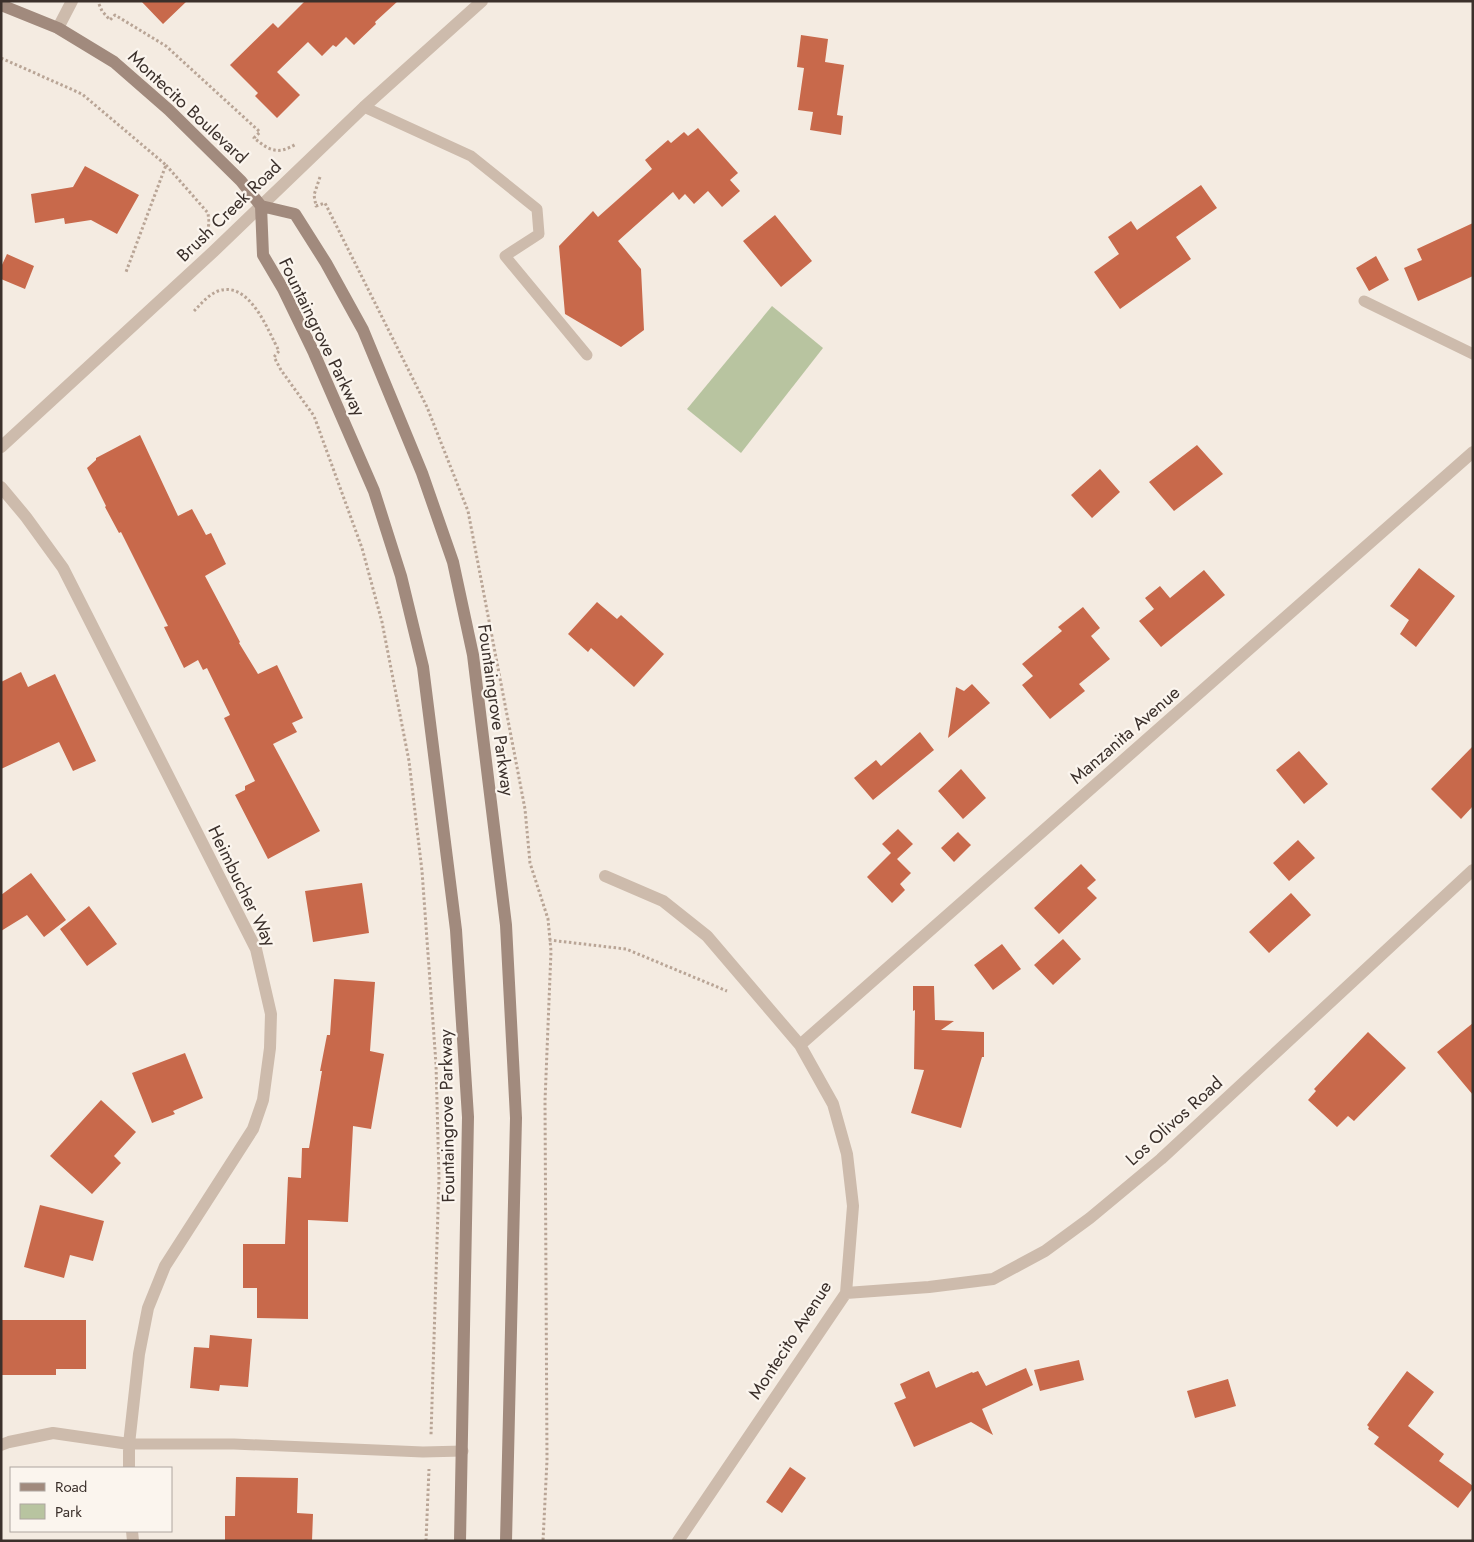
<svg xmlns="http://www.w3.org/2000/svg" width="1474" height="1542" font-family="Jost,sans-serif">
  <style>
    .green { fill: #b8c4a0 }
    .building { fill: #c8694b }
    .lines { fill: none; stroke-linecap: round; stroke-linejoin: round }
    .path { stroke: #b9a596; stroke-width: 3; stroke-dasharray: 2.5 2.5; stroke-linecap: butt }
    .service { stroke: #cdbbac; stroke-width: 11 }
    .minor { stroke: #cdbbac; stroke-width: 12 }
    .tertiary { stroke: #cdbbac; stroke-width: 12 }
    .secondary { stroke: #a18a7d; stroke-width: 12 }
    .labels { text-anchor: middle; stroke-width: 4.5; stroke-linejoin: round; paint-order: stroke }
    .street-label { font-size: 18px; fill: #3b302b; stroke: #fbf5ee }
  </style>
  <rect width="100%" height="100%" fill="#f4ebe1"/>
  <path class="green" d="M 772,306 L 823,348 L 741,453 L 687,409 Z"/>
  <path class="building" d="M 141,1 L 187,1 L 163,24 Z
    M 305,1 L 398,1 L 375,22 L 376,24 L 354,45 L 346,37 L 336,47 L 333,45 L 322,56 L 308,42 L 277,72 L 300,95 L 277,118 L 255,96 L 258,93 L 230,65 L 273,23 L 278,28 Z
    M 801,35 L 828,39 L 825,62 L 844,65 L 837,115 L 843,116 L 841,135 L 810,130 L 813,112 L 798,110 L 804,68 L 797,67 Z
    M 698,128 L 738,173 L 730,180 L 740,191 L 722,207 L 708,191 L 694,204 L 685,194 L 679,200 L 673,192 L 618,241 L 641,269 L 644,330 L 621,347 L 565,314 L 559,246 L 593,211 L 598,217 L 652,169 L 645,160 L 668,140 L 671,143 L 684,132 L 688,136 Z
    M 85,166 L 139,195 L 117,234 L 91,220 L 65,224 L 64,218 L 35,223 L 31,194 L 73,187 Z
    M 1201,185 L 1217,208 L 1176,237 L 1191,259 L 1120,309 L 1094,272 L 1119,254 L 1108,237 L 1131,221 L 1137,230 Z
    M 775,215 L 812,261 L 781,287 L 743,241 Z
    M 1473,223 L 1473,276 L 1418,301 L 1404,268 L 1422,260 L 1417,249 Z
    M 7,254 L 34,266 L 25,289 L 1,279 L 1,267 Z
    M 1376,256 L 1389,280 L 1369,291 L 1356,268 Z
    M 140,435 L 178,516 L 192,509 L 206,535 L 211,533 L 226,564 L 205,576 L 240,642 L 239,643 L 258,674 L 277,665 L 303,718 L 292,723 L 297,732 L 273,744 L 320,831 L 268,859 L 235,795 L 245,790 L 245,786 L 255,781 L 224,718 L 230,715 L 207,668 L 203,670 L 198,660 L 184,668 L 164,627 L 168,626 L 121,532 L 119,533 L 105,507 L 106,506 L 87,468 L 96,460 L 96,458 Z
    M 1197,445 L 1223,474 L 1174,511 L 1149,482 Z
    M 1100,469 L 1120,492 L 1092,518 L 1071,495 Z
    M 1419,568 L 1455,596 L 1416,647 L 1400,634 L 1409,620 L 1390,606 Z
    M 1204,570 L 1225,595 L 1161,647 L 1139,621 L 1154,609 L 1145,598 L 1160,586 L 1170,598 Z
    M 597,602 L 617,619 L 621,615 L 664,654 L 634,687 L 591,648 L 588,652 L 568,634 Z
    M 1083,607 L 1100,628 L 1091,636 L 1110,659 L 1079,684 L 1085,691 L 1050,719 L 1022,685 L 1033,676 L 1022,664 L 1062,631 L 1058,627 Z
    M 21,672 L 28,687 L 55,674 L 96,761 L 73,771 L 59,742 L 1,769 L 1,682 Z
    M 972,684 L 990,703 L 948,738 L 956,687 L 964,691 Z
    M 920,732 L 934,750 L 873,800 L 854,778 L 876,760 L 881,766 Z
    M 1473,746 L 1473,806 L 1461,819 L 1431,789 Z
    M 1299,751 L 1328,784 L 1304,804 L 1276,770 Z
    M 961,769 L 986,798 L 963,819 L 938,791 Z
    M 898,829 L 913,844 L 897,859 L 911,873 L 900,884 L 905,890 L 892,903 L 867,877 L 891,853 L 882,844 Z
    M 958,832 L 971,845 L 954,862 L 941,848 Z
    M 1298,840 L 1315,858 L 1289,881 L 1273,863 Z
    M 1081,864 L 1096,880 L 1087,888 L 1097,898 L 1059,934 L 1034,908 Z
    M 31,873 L 66,920 L 44,937 L 27,915 L 1,931 L 1,895 Z
    M 362,883 L 369,933 L 313,942 L 305,891 Z
    M 1291,893 L 1311,915 L 1269,953 L 1249,932 Z
    M 89,906 L 117,944 L 87,966 L 60,929 Z
    M 1063,939 L 1081,959 L 1053,985 L 1034,965 Z
    M 1002,944 L 1021,969 L 993,990 L 974,965 Z
    M 334,979 L 375,982 L 370,1051 L 384,1054 L 371,1129 L 353,1126 L 348,1222 L 308,1220 L 308,1319 L 257,1318 L 257,1288 L 243,1288 L 243,1244 L 285,1244 L 288,1177 L 301,1178 L 302,1148 L 309,1148 L 322,1071 L 320,1071 L 327,1035 L 330,1035 Z
    M 913,986 L 934,986 L 935,1020 L 954,1021 L 941,1030 L 984,1032 L 984,1057 L 982,1057 L 961,1128 L 911,1113 L 924,1070 L 914,1069 L 915,1010 L 913,1011 Z
    M 1473,1023 L 1473,1095 L 1437,1052 Z
    M 1368,1032 L 1406,1068 L 1354,1121 L 1348,1116 L 1337,1127 L 1308,1100 L 1316,1091 L 1314,1089 Z
    M 185,1053 L 203,1098 L 173,1111 L 175,1114 L 152,1123 L 132,1073 Z
    M 101,1100 L 136,1132 L 114,1156 L 121,1163 L 92,1194 L 50,1156 Z
    M 40,1205 L 104,1221 L 93,1261 L 70,1255 L 64,1278 L 24,1267 Z
    M 1,1320 L 86,1320 L 86,1369 L 56,1369 L 56,1375 L 1,1375 Z
    M 210,1335 L 252,1339 L 248,1387 L 220,1385 L 219,1391 L 190,1388 L 194,1347 L 209,1348 Z
    M 1079,1360 L 1084,1380 L 1040,1391 L 1034,1370 Z
    M 1026,1368 L 1033,1385 L 982,1409 L 993,1435 L 971,1422 L 914,1447 L 894,1403 L 906,1398 L 900,1384 L 929,1371 L 936,1388 L 972,1372 L 973,1373 L 978,1371 L 986,1386 Z
    M 1407,1371 L 1434,1392 L 1408,1426 L 1444,1454 L 1439,1461 L 1473,1486 L 1473,1488 L 1458,1508 L 1374,1444 L 1379,1437 L 1368,1429 L 1369,1427 L 1367,1425 Z
    M 1228,1379 L 1236,1406 L 1195,1418 L 1187,1391 Z
    M 790,1467 L 806,1478 L 782,1513 L 766,1502 Z
    M 236,1477 L 298,1478 L 297,1513 L 313,1514 L 312,1541 L 225,1541 L 225,1516 L 235,1516 Z"/>
  <g class="lines">
    <path class="path" d="M 99,4 L 102,11 L 110,20 L 115,15 L 166,46 L 260,132 L 254,138 C 270,151 278,155 296,144
      M 1,58 L 82,94 L 166,165 L 126,272
      M 166,165 L 208,213 L 209,222 L 208,230
      M 320,177 L 314,195 L 316,206 L 325,203 L 427,407 L 468,511 L 525,809 L 530,863 L 548,919 L 551,951 L 545,1101 L 547,1460 L 543,1541
      M 194,311 C 201,304 208,295 218,291 C 250,280 268,331 279,351 L 274,357 L 281,370 L 314,416 L 362,548 L 382,622 L 409,761 L 422,871 L 436,1064 L 439,1178 L 431,1435
      M 549,940 L 626,949 L 727,991
      M 426,1541 L 429,1469"/>
    <path class="service" d="M 364,107 L 471,156 L 537,209 L 539,234 L 505,256 L 587,355
      M 1364,301 L 1473,354
      M 129,1444 L 234,1444 L 423,1452 L 463,1451"/>
    <path class="minor" d="M 58,28 L 72,1
      M 1,487 L 26,517 L 63,568 L 256,949 L 271,1014 L 270,1048 L 263,1100 L 253,1129 L 165,1266 L 148,1308 L 139,1354 L 129,1444 L 129,1468
      M 605,876 L 663,901 L 707,936 L 800,1045 L 833,1104 L 847,1154 L 853,1206 L 846,1293 L 678,1541
      M 800,1045 L 1473,452
      M 846,1293 L 929,1287 L 993,1279 L 1045,1251 L 1090,1218 L 1161,1159 L 1473,870
      M 1,1445 L 9,1442 L 53,1433 L 129,1444
      M 132,1531 L 133,1541"/>
    <path class="tertiary" d="M 1,447 L 214,251 L 364,107 L 482,1"/>
    <path class="secondary" d="M 1,5 L 58,28 L 114,62 L 169,110 L 241,181 L 261,206
      M 261,206 L 295,214 L 326,263 L 363,330 L 422,473 L 453,562 L 473,655 L 506,925 L 516,1118 L 506,1541
      M 261,206 L 263,255 L 283,289 L 314,353 L 374,491 L 401,576 L 423,667 L 456,930 L 468,1117 L 460,1541"/>
  </g>
  <g class="labels">
    <g class="street-label">
      <text transform="translate(188 107) rotate(43)" y="6">Montecito Boulevard</text>
      <text transform="translate(229 211) rotate(-44)" y="6">Brush Creek Road</text>
      <text transform="translate(322 337) rotate(64)" y="6">Fountaingrove Parkway</text>
      <text transform="translate(496 710) rotate(82)" y="6">Fountaingrove Parkway</text>
      <text transform="translate(1125 735) rotate(-41)" y="6">Manzanita Avenue</text>
      <text transform="translate(242 886) rotate(64)" y="6">Heimbucher Way</text>
      <text transform="translate(447 1116) rotate(-91)" y="6">Fountaingrove Parkway</text>
      <text transform="translate(1174 1121) rotate(-42)" y="6">Los Olivos Road</text>
      <text transform="translate(790 1340) rotate(-57)" y="6">Montecito Avenue</text>
    </g>
  </g>
  <rect width="1474" height="1542" fill="none" stroke="#3b302b" stroke-width="5"/>
  <rect x="10" y="1467" width="162" height="65" fill="#fbf5ee" stroke="#aea6a0"/>
  <rect x="20" y="1483" width="25" height="8" fill="#a18a7d" stroke="#aea6a0"/>
  <text x="55" y="1492" font-size="15" fill="#3b302b">Road</text>
  <rect x="20" y="1504" width="25" height="15" fill="#b8c4a0" stroke="#aea6a0"/>
  <text x="55" y="1517" font-size="15" fill="#3b302b">Park</text>
</svg>
